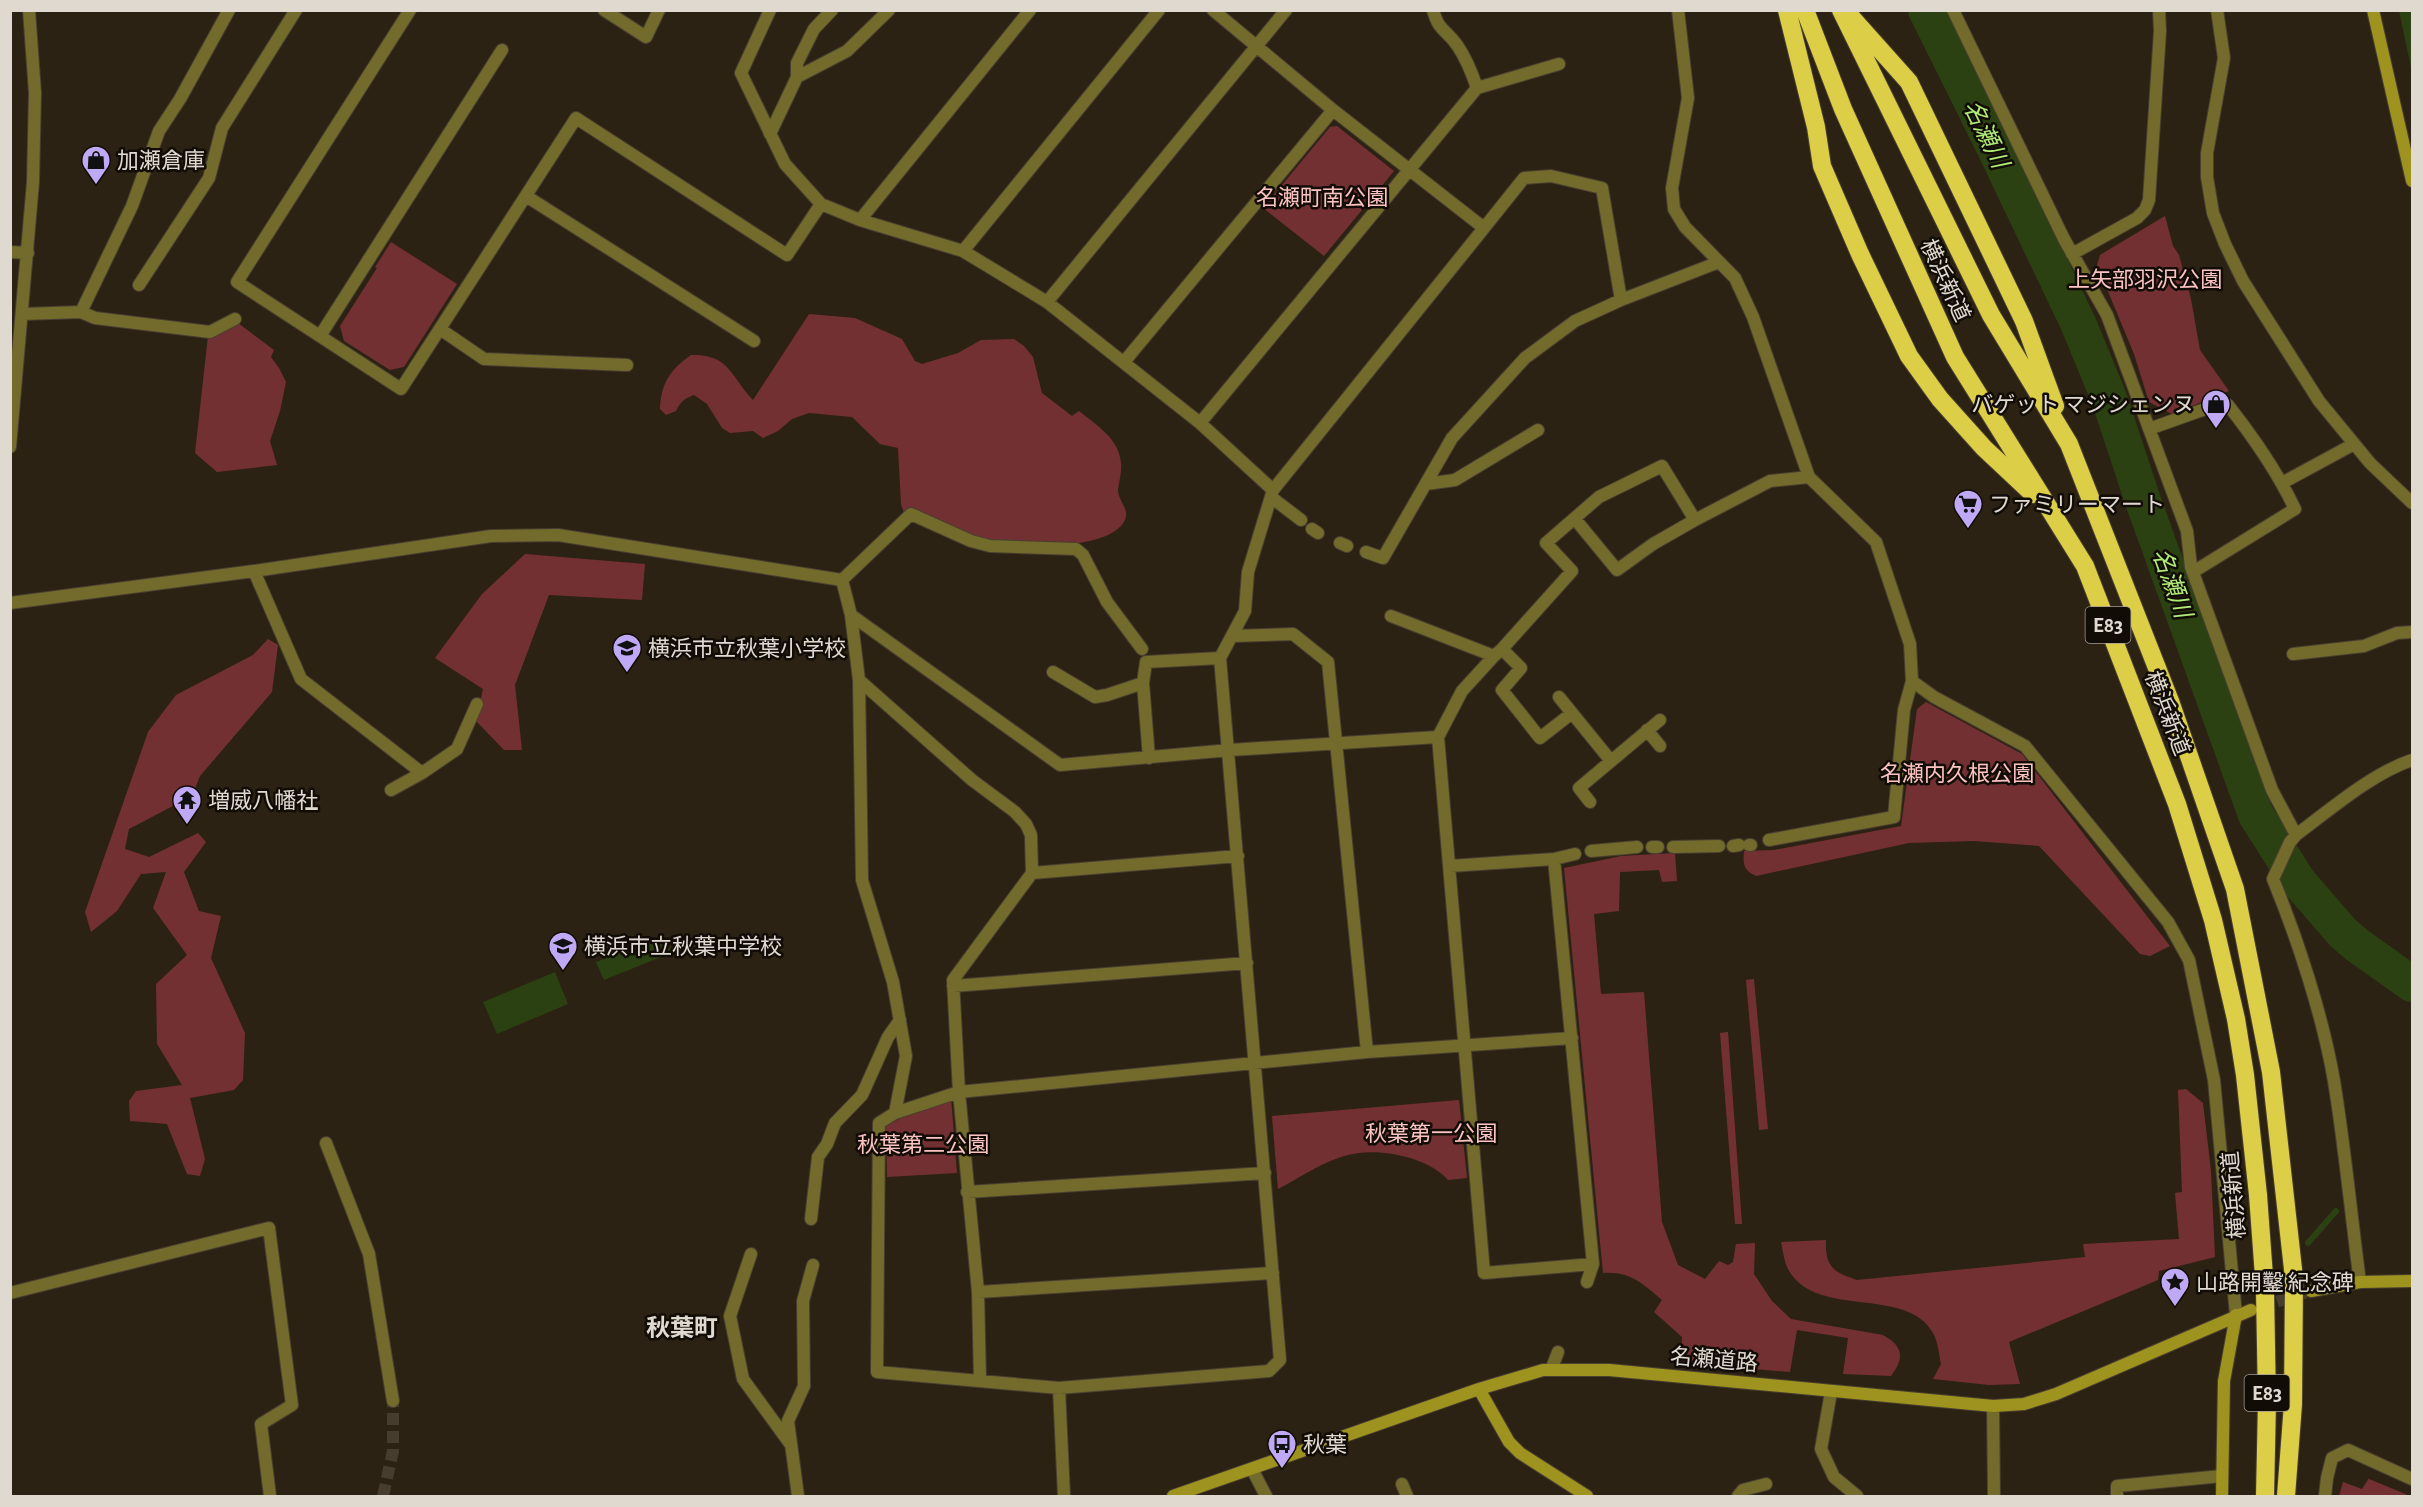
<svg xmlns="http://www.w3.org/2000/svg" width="2423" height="1507" font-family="'Alegreya Sans','Noto Sans JP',sans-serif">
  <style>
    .green { fill: #733032 }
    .water { fill: #2b4111 }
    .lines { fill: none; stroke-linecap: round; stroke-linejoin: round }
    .stream { stroke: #2b4111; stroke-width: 6 }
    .river { stroke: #2b4111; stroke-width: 36 }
    .street-tunnel { stroke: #473d2f; stroke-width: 12; stroke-dasharray: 12 6; stroke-linecap: butt }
    .secondary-tunnel { stroke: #473d2f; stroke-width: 12; stroke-dasharray: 12 6; stroke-linecap: butt }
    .street-casing { stroke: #493f31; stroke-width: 14 }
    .secondary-casing { stroke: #493f31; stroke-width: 14 }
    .highway-casing { stroke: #493f31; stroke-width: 20 }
    .street { stroke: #726b2b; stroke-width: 12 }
    .secondary { stroke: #9e931e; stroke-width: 12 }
    .highway { stroke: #dcce47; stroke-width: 18 }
    .labels { text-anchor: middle; stroke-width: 5; stroke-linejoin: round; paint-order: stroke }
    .shield { fill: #110c06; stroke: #a29c93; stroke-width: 1.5 }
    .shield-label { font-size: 21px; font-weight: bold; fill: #e0d9d0 }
    .poi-label { font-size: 22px; fill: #e0d9d0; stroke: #110c06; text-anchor: start }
    .park-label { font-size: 22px; fill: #fac3c1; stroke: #110c06 }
    .street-label { font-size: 22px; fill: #e0d9d0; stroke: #110c06 }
    .water-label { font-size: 24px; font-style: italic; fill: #b0eb76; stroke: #110c06 }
    .neighbourhood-label { font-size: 24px; font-weight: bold; fill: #e0d9d0; stroke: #110c06 }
  </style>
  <rect width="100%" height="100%" fill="#2c2213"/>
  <path class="green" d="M 1337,126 L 1394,171 L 1324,256 L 1263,208 L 1330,127 Z
    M 2165,216 L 2173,246 L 2179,255 L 2191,299 L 2200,350 L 2229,391 L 2172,414 L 2149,402 L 2134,354 L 2097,265 L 2100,255 Z
    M 391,242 L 457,284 L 404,367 L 390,370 L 344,341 L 340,326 L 377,268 L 375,267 Z
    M 809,314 L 855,318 L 902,339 L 915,361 L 922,364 L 958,353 L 981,340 L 1014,339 L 1024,346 L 1033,357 L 1042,393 L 1072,416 L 1079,411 C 1096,425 1119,438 1121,463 C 1122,472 1119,481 1118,490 C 1118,501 1130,509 1125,520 C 1111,551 1019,548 991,542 C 962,536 932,522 904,513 L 901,504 L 898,448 L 880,444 L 852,417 L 809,413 L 792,419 L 778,431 L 763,438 L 753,431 L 730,433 L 722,428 L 707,404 L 694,395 C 685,398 680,402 676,411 L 666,415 L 660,409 C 661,383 670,370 691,355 C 730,354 730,376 753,400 Z
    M 238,323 L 274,350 L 271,357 L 279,368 L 286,382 L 280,411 L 270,441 L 277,465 L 217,472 L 195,453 L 208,336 L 217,335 Z
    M 525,554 L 645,564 L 642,600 L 549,595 L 515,685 L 522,750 L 504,750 L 476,721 L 483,689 L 435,658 L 482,594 Z
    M 268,639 L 278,645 L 272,692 L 200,776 L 192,796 L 129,829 L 125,849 L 149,857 L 198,833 L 206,842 L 184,872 L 199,911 L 221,916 L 211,958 L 245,1033 L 243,1080 L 234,1090 L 190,1098 L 205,1159 L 200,1176 L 187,1174 L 167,1124 L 130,1121 L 129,1101 L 136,1091 L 182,1085 L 157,1044 L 156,984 L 187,955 L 153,908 L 166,872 L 141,874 L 117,911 L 91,932 L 85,912 L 148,732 L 176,695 L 253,655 Z
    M 1926,702 L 2022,754 L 2170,946 L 2150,956 L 2140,954 L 2039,846 L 1974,841 L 1909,843 L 1756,876 C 1743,870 1743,864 1744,851 L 1774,850 L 1901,826 L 1917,709 Z
    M 1675,853 L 1677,881 L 1662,882 L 1659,870 L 1620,872 L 1619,911 L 1594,914 L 1601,994 L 1644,992 L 1662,1222 L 1678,1265 L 1705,1279 L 1719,1261 L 1728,1265 L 1733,1262 L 1736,1244 L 1755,1243 L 1754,1274 L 1772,1301 L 1791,1319 L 1883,1335 C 1903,1346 1905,1358 1891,1376 L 1843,1374 L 1848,1338 L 1797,1330 L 1790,1372 L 1681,1363 L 1682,1337 L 1654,1312 L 1662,1300 C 1642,1283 1630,1271 1603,1273 L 1564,868 L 1621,856 Z
    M 1754,979 L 1768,1129 L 1759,1130 L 1746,980 Z
    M 1728,1032 L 1742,1224 L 1735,1224 L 1720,1033 Z
    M 2186,1089 L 2203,1103 L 2211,1171 L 2215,1257 L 2159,1271 L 2158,1280 L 2009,1342 L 2020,1384 L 1989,1385 L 1933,1379 L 1941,1364 C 1939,1354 1938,1342 1933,1333 C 1907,1285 1815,1320 1788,1269 C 1784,1261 1783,1251 1781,1242 L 1826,1240 C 1825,1267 1833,1272 1857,1280 L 2085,1257 L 2083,1244 L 2179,1239 L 2175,1193 L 2182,1192 L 2178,1090 Z
    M 951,1097 L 957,1173 L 887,1177 L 886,1126 L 901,1118 Z
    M 1459,1100 L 1467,1178 L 1448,1180 C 1428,1156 1374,1146 1344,1156 C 1321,1163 1299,1178 1278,1189 L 1272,1116 Z
    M 2369,1478 L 2369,1479 L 2410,1496 L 2339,1496 L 2343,1482 L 2362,1489 Z"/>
  <path class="water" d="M 2399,11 L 2412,11 L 2412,72 Z
    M 664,935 L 671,953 L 604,980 L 596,962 Z
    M 555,972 L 568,1004 L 497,1034 L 483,1002 Z"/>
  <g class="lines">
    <path class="stream" d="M 2308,1243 L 2336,1211"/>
    <path class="river" d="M 1926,10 L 1996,151 L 2078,323 L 2109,398 L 2143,501 L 2256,815 L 2298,881 L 2343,933 L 2357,945 L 2412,984"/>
    <path class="street-tunnel" d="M 383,1496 L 393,1451 L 393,1401"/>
    <path class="secondary-tunnel" d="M 2260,1307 L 2311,1291"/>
    <g class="street-casing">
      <path id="street" d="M 410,10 L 237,282 L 401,389 L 576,118 L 787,255 L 821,204
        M 604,10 L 646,37 L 659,10
        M 770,10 L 741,73 L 785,164 L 821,204 L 860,220 L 963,251 L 1047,302 L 1200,423 L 1273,490
        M 1213,10 L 1333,110 L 1484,228 L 1524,178 L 1551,176 L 1602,188 L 1621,300 L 1719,262
        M 1433,10 C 1439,32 1446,29 1457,45 C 1466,58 1472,73 1477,88
        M 1678,10 L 1688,98 L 1672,188 L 1674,209 L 1685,227 L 1735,278 L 1753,317 L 1809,477 L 1876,542 L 1910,644 L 1912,681 L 1934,697 L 2025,746 L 2168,922 L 2189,960 L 2214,1080 L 2236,1315
        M 1953,10 L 2064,239 L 2107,315 L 2187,531 L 2191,567 L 2272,790 L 2296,835
        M 2217,10 L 2224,58 L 2207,153 L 2207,177 L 2213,213 L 2225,244 L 2243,281 L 2319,401 L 2370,463 L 2412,503
        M 797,77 L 847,51 L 889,10
        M 770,134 L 797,77 L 797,63 L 814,29 L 832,10
        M 526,196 L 754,341
        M 860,220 L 1030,10
        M 963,251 L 1159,10
        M 10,252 L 28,253
        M 2072,254 L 2137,218 L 2145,210 L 2149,200 L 2160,31 L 2159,10
        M 139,285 L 209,178 L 222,128 L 296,10
        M 1047,302 L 1286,10
        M 81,312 L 95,318 L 210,332 L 235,319
        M 23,314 L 81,312 L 132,206 L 159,131 L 180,99 L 229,10
        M 440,329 L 484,359 L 627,365
        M 320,336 L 502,50
        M 1124,362 L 1333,110
        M 1200,423 L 1477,88 L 1559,64
        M 2149,429 L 2222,403 L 2228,405 C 2254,438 2277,471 2295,509 L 2193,572
        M 10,447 L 33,182 L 35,93 L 29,10
        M 2282,483 L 2354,444
        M 1426,484 L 1455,480 L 1538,430
        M 1271,497 L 1301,520
        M 1575,519 L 1617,570 L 1653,544 L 1695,520
        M 1312,529 L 1318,533
        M 1340,543 L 1347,546
        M 1366,552 L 1383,558 L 1452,438 L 1525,358 L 1575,321 L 1621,300
        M 254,571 L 301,679 L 422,773
        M 842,580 L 911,514 L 971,541 L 990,546 L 1076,549 L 1083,555 L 1107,602 L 1142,649
        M 10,603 L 254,571 L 491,536 L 558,535 L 842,580 L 851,615 L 1060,765 L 1230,750 L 1438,737 L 1462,691 L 1494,656
        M 851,615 L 859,680 L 862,880 L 893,982 L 906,1056 L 895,1113 L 959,1092 L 1367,1052 L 1572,1038
        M 1391,616 L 1494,656 L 1502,649 L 1521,668 L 1502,690 L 1540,738 L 1572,713
        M 1232,636 L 1293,634 L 1328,662 L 1367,1052
        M 1502,649 L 1572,571 L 1546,543 L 1599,497 L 1662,466 L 1695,520 L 1770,481 L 1809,477
        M 2293,654 L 2364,646 L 2397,633 L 2412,632
        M 1053,672 L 1095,697 L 1107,695 L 1143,683
        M 859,680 L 972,780 L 1015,812 L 1026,824 L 1031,835 L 1032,873 L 953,980 L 959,1092 L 978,1292 L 980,1381
        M 1559,697 L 1611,761
        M 1647,730 L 1660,746
        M 1438,737 L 1484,1273 L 1593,1264
        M 1149,758 L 1143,683 L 1146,662 L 1220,658
        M 391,790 L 422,773 L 457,749 L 477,704
        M 1590,802 L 1579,788 L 1660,720
        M 1769,840 L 1894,817 L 1904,710 L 1912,681
        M 1749,845 L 1751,845
        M 1733,846 L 1739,845
        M 1652,847 L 1658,847
        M 1673,847 L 1719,846
        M 1591,851 L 1637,847
        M 1554,859 L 1593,1264 L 1587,1282
        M 1450,866 L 1554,859 L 1575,854
        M 1032,873 L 1238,856
        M 953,986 L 1247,963
        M 895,1113 L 879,1123 L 877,1372 L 1059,1388
        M 326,1143 L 369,1254 L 393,1401
        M 967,1192 L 1265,1173
        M 811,1219 L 818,1157 L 827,1144 L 835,1123 L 862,1095 L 888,1037 L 900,1020
        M 751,1254 L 730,1316 L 743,1379 L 791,1445
        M 2360,1282 C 2351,1215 2345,1148 2334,1081 C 2323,1017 2298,940 2273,879 L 2290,842 L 2296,835 C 2331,809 2371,774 2412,760
        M 978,1292 L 1273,1273
        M 10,1293 L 269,1228 L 292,1405 L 261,1424 L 270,1496
        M 1551,1370 L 1558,1352
        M 1831,1392 L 1821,1449 L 1834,1477 L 1857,1496
        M 1993,1406 L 1994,1496
        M 1252,1469 L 1266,1496
        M 1402,1484 L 1407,1496
        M 798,1496 L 788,1421 L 804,1386 L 803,1301 L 813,1265
        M 1064,1496 L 1059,1388 L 1269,1371 L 1280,1360 L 1220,658 L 1245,611 L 1248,572 L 1273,490 L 1484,228
        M 1738,1496 L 1743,1490 L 1766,1484
        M 2117,1496 L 2117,1486 L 2222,1476
        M 2325,1496 L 2327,1478 L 2332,1458 L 2348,1450 L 2412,1479"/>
    </g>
    <g class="secondary-casing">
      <path id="secondary" d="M 2373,10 L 2412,181
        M 2311,1291 L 2360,1282 L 2412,1281
        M 1479,1389 L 1509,1442 L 1520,1453 L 1587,1496
        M 1173,1496 L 1479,1389 L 1543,1370 L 1609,1370 L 1993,1406 L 2024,1404 L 2056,1394 L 2251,1310
        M 2222,1496 L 2224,1381 L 2236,1315"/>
    </g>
    <g class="highway-casing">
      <path id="highway" d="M 1787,10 L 1816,127 L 1822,166 L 1860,254 L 1909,356 L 1940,399 L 1984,448 L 2033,494
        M 1805,10 L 1843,109 L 1955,357 L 2085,566 L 2177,804 L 2213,920 L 2236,1019 L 2245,1075 L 2258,1195 L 2265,1290 L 2267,1402 L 2265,1496
        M 1841,10 L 1991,315 L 2069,444 L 2170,701 L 2235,889 L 2271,1072 L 2294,1278 L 2293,1404 L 2286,1496
        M 1851,17 L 1909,82 L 2024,321 L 2055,406"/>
    </g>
    <use href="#street" class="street"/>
    <use href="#secondary" class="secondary"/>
    <use href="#highway" class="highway"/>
  </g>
  <defs>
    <g id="shop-pin" transform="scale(1.5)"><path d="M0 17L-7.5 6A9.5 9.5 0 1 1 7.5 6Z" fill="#bfa9f4" stroke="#110c06"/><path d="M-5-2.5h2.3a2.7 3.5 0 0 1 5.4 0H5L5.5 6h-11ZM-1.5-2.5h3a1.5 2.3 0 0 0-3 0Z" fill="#111"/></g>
    <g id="supermarket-pin" transform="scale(1.5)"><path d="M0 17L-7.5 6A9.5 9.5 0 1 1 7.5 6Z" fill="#bfa9f4" stroke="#110c06"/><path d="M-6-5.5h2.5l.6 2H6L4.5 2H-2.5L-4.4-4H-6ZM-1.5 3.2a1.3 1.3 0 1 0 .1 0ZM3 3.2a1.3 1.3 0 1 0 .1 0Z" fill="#111"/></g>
    <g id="school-pin" transform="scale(1.5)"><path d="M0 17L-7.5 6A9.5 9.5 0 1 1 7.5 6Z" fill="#bfa9f4" stroke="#110c06"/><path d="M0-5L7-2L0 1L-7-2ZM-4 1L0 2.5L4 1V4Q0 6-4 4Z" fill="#111"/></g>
    <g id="temple-pin" transform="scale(1.5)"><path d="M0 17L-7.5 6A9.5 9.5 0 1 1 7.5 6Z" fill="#bfa9f4" stroke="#110c06"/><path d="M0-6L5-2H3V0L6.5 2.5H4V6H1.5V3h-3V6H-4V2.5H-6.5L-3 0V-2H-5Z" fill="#111"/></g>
    <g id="sight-pin" transform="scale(1.5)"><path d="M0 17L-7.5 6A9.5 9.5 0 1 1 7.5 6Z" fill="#bfa9f4" stroke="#110c06"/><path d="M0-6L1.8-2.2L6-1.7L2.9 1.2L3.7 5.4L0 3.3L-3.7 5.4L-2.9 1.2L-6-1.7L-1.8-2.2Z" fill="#111"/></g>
    <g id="bus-pin" transform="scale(1.5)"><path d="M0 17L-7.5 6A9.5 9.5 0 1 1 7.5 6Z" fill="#bfa9f4" stroke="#110c06"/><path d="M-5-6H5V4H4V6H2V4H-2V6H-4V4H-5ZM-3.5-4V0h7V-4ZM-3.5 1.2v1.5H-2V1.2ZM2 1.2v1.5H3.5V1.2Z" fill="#111"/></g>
  </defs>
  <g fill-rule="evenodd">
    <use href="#shop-pin" x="96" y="160"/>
    <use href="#shop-pin" x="2216" y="404"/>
    <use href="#supermarket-pin" x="1968" y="504"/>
    <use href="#school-pin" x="627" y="648"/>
    <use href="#temple-pin" x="187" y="800"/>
    <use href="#school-pin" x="563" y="946"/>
    <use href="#sight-pin" x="2175" y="1282"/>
    <use href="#bus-pin" x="1282" y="1444"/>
  </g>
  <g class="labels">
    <g class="shield">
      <rect x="2085.5" y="607" width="45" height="36" rx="4.5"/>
      <rect x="2244.5" y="1375" width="45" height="36" rx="4.5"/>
    </g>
    <g class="shield-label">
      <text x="2108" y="632">E83</text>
      <text x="2267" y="1400">E83</text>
    </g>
    <g class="poi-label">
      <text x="117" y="168">加瀬倉庫</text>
      <text x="2195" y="412" text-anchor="end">バゲット マジシェンヌ</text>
      <text x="1989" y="512">ファミリーマート</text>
      <text x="648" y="656">横浜市立秋葉小学校</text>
      <text x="208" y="808">増威八幡社</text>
      <text x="584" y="954">横浜市立秋葉中学校</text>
      <text x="2196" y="1290">山路開鑿 紀念碑</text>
      <text x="1303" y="1452">秋葉</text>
    </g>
    <g class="park-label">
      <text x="1322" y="205">名瀬町南公園</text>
      <text x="2145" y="287">上矢部羽沢公園</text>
      <text x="1957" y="781">名瀬内久根公園</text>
      <text x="1431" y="1141">秋葉第一公園</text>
      <text x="923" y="1152">秋葉第二公園</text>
    </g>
    <g class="street-label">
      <text transform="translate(1946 280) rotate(65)" y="8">横浜新道</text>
      <text transform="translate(2168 713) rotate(69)" y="8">横浜新道</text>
      <text transform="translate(2233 1195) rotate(-95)" y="8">横浜新道</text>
      <text transform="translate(1714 1359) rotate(5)" y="8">名瀬道路</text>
    </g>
    <g class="water-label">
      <text transform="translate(1986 134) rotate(64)" y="8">名瀬川</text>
      <text transform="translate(2172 583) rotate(70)" y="8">名瀬川</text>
    </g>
    <g class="neighbourhood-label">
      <text x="682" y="1336">秋葉町</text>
    </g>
  </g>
  <rect width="2423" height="1507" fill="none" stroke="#e0d9d0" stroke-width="24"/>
</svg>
